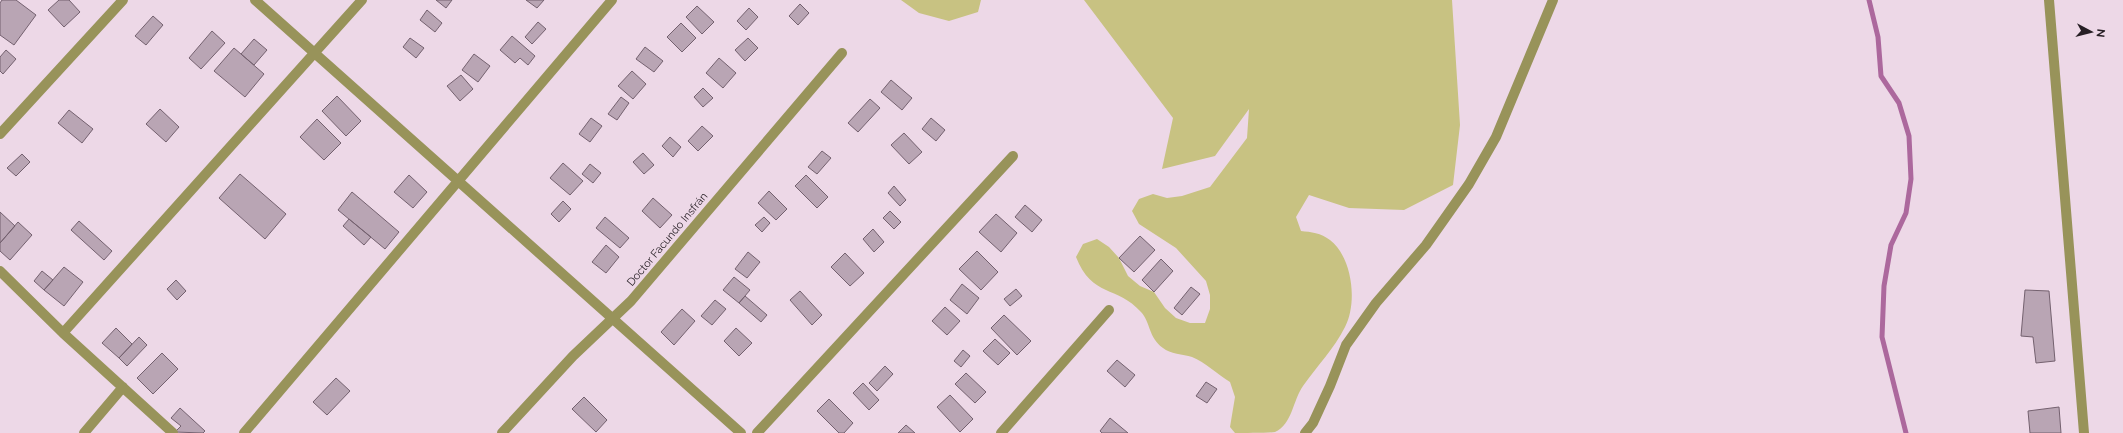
<svg xmlns="http://www.w3.org/2000/svg" width="2123" height="433" font-family="Raleway,sans-serif">
  <style>
    .green { fill: #c8c282 }
    .lines { fill: none; stroke-linecap: round; stroke-linejoin: round }
    .stream { stroke: #ac689d; stroke-width: 5 }
    .building { fill: #b9a5b4; stroke: #74616f }
    .street { stroke: #98935a; stroke-width: 10 }
    .labels { text-anchor: middle; stroke-width: 4; stroke-linejoin: round; paint-order: stroke }
    .street-label { font-size: 11px; fill: #271f25; stroke: #edd8e7 }
  </style>
  <rect width="100%" height="100%" fill="#edd8e7"/>
  <path class="green" d="M 901,0 L 981,0 L 978,12 L 949,21 L 919,13 Z
    M 1084,0 L 1452,0 L 1460,125 L 1453,185 L 1404,210 L 1349,208 L 1309,195 L 1296,217 L 1301,231 C 1311,232 1321,233 1330,240 C 1352,257 1358,302 1345,327 C 1334,349 1317,366 1303,386 C 1293,400 1292,425 1275,432 C 1268,433 1244,433 1235,433 L 1230,427 L 1235,397 L 1230,382 C 1218,375 1205,362 1192,357 C 1183,354 1170,354 1163,348 C 1148,337 1151,323 1141,312 C 1117,285 1092,298 1076,257 L 1083,244 L 1097,239 L 1109,247 L 1119,258 L 1128,276 L 1140,286 L 1154,292 L 1165,308 L 1176,318 L 1190,323 L 1205,323 L 1210,309 L 1210,295 L 1206,281 L 1176,248 L 1139,224 L 1132,211 L 1139,199 L 1153,194 L 1167,198 L 1182,196 L 1210,187 L 1247,138 L 1249,109 L 1215,156 L 1162,169 L 1173,118 Z"/>
  <g class="lines">
    <path class="stream" d="M 1869,0 L 1878,37 L 1881,76 L 1899,103 L 1909,136 L 1911,179 L 1906,213 L 1891,245 L 1884,286 L 1882,337 L 1906,433"/>
  </g>
  <path class="building" d="M 2,0 L 16,0 L 36,15 L 14,45 L 0,35 L 0,3 Z
    M 59,0 L 69,0 L 80,12 L 64,27 L 48,10 Z
    M 436,0 L 452,0 L 446,8 Z
    M 526,0 L 544,0 L 537,8 Z
    M 800,4 L 809,13 L 798,25 L 789,16 Z
    M 697,6 L 714,22 L 702,34 L 686,17 Z
    M 749,8 L 758,17 L 746,30 L 737,21 Z
    M 427,10 L 442,23 L 435,32 L 420,20 Z
    M 153,16 L 163,25 L 146,45 L 135,36 Z
    M 538,22 L 546,29 L 532,44 L 525,37 Z
    M 681,23 L 696,38 L 682,52 L 667,37 Z
    M 212,31 L 225,43 L 201,69 L 189,58 Z
    M 512,36 L 535,56 L 528,65 L 520,58 L 515,63 L 500,50 Z
    M 410,38 L 424,48 L 416,58 L 403,47 Z
    M 748,38 L 758,48 L 745,61 L 735,50 Z
    M 254,39 L 267,50 L 254,65 L 241,54 Z
    M 645,47 L 663,61 L 654,72 L 636,59 Z
    M 234,48 L 264,74 L 245,97 L 214,71 Z
    M 6,50 L 16,59 L 3,74 L 0,71 L 0,57 Z
    M 474,54 L 490,66 L 478,82 L 462,70 Z
    M 719,58 L 736,73 L 723,88 L 706,73 Z
    M 632,71 L 646,84 L 633,99 L 618,86 Z
    M 461,75 L 473,89 L 460,101 L 447,86 Z
    M 891,80 L 912,98 L 902,110 L 881,92 Z
    M 703,88 L 713,98 L 703,107 L 694,97 Z
    M 337,96 L 361,121 L 346,136 L 322,111 Z
    M 621,97 L 629,103 L 617,120 L 608,114 Z
    M 870,99 L 880,108 L 858,132 L 848,123 Z
    M 160,109 L 179,127 L 166,142 L 146,124 Z
    M 69,110 L 93,129 L 82,143 L 58,123 Z
    M 591,118 L 602,126 L 590,142 L 579,134 Z
    M 931,118 L 945,130 L 936,141 L 922,129 Z
    M 317,119 L 341,143 L 324,160 L 300,137 Z
    M 702,126 L 713,136 L 698,151 L 688,141 Z
    M 904,133 L 922,152 L 909,164 L 891,145 Z
    M 670,137 L 681,147 L 673,157 L 662,146 Z
    M 822,151 L 831,158 L 817,174 L 808,167 Z
    M 643,153 L 654,165 L 644,174 L 633,162 Z
    M 22,154 L 30,162 L 16,176 L 7,168 Z
    M 563,163 L 583,181 L 570,195 L 550,178 Z
    M 590,164 L 601,173 L 593,183 L 582,174 Z
    M 240,174 L 286,214 L 265,239 L 219,198 Z
    M 409,175 L 427,192 L 413,208 L 394,192 Z
    M 806,175 L 828,197 L 817,208 L 795,186 Z
    M 894,186 L 906,200 L 900,206 L 888,193 Z
    M 769,191 L 787,209 L 776,220 L 758,203 Z
    M 352,192 L 399,232 L 385,249 L 338,210 Z
    M 653,198 L 672,215 L 660,228 L 642,211 Z
    M 563,201 L 571,209 L 559,222 L 551,214 Z
    M 1025,205 L 1042,220 L 1032,232 L 1015,217 Z
    M 890,211 L 901,222 L 894,229 L 883,218 Z
    M 0,212 L 15,226 L 0,243 Z
    M 996,214 L 1017,233 L 1001,252 L 979,232 Z
    M 605,217 L 629,238 L 620,248 L 596,228 Z
    M 764,217 L 770,223 L 762,232 L 755,225 Z
    M 349,219 L 371,237 L 364,245 L 343,226 Z
    M 79,221 L 112,251 L 104,260 L 71,230 Z
    M 18,222 L 32,235 L 10,260 L 0,251 L 0,243 Z
    M 873,229 L 884,242 L 874,252 L 863,239 Z
    M 1140,236 L 1155,250 L 1134,272 L 1119,258 Z
    M 606,245 L 619,257 L 606,273 L 592,262 Z
    M 977,251 L 998,272 L 981,290 L 959,269 Z
    M 748,252 L 760,262 L 747,278 L 735,269 Z
    M 845,253 L 864,273 L 850,286 L 831,267 Z
    M 1161,259 L 1173,271 L 1154,292 L 1142,280 Z
    M 64,267 L 83,282 L 64,306 L 44,290 Z
    M 42,271 L 53,280 L 44,290 L 34,281 Z
    M 734,277 L 750,290 L 739,303 L 723,290 Z
    M 176,280 L 186,291 L 177,300 L 167,289 Z
    M 962,284 L 979,298 L 967,314 L 950,300 Z
    M 1191,287 L 1200,294 L 1182,315 L 1174,308 Z
    M 1016,289 L 1022,296 L 1010,306 L 1004,299 Z
    M 2025,290 L 2049,291 L 2055,361 L 2036,363 L 2033,337 L 2021,336 Z
    M 800,291 L 822,315 L 812,325 L 790,300 Z
    M 745,296 L 767,315 L 761,322 L 739,303 Z
    M 715,300 L 726,309 L 712,325 L 701,316 Z
    M 945,307 L 960,321 L 947,335 L 932,321 Z
    M 682,309 L 695,321 L 674,345 L 661,332 Z
    M 1004,315 L 1031,341 L 1017,355 L 991,328 Z
    M 116,328 L 132,344 L 119,358 L 102,343 Z
    M 736,328 L 752,343 L 739,356 L 724,341 Z
    M 139,337 L 147,345 L 127,366 L 119,358 Z
    M 995,339 L 1010,353 L 998,365 L 983,351 Z
    M 963,350 L 970,356 L 961,367 L 954,361 Z
    M 162,353 L 178,369 L 153,394 L 137,378 Z
    M 1117,360 L 1135,375 L 1125,387 L 1107,371 Z
    M 885,366 L 893,374 L 877,391 L 869,383 Z
    M 966,373 L 986,392 L 975,403 L 955,384 Z
    M 336,378 L 350,391 L 327,415 L 313,402 Z
    M 1206,382 L 1217,389 L 1207,403 L 1196,396 Z
    M 863,383 L 879,400 L 869,410 L 853,393 Z
    M 950,395 L 973,419 L 960,432 L 937,407 Z
    M 584,397 L 607,420 L 596,432 L 572,409 Z
    M 829,399 L 853,423 L 844,433 L 839,433 L 817,411 Z
    M 2059,407 L 2061,433 L 2030,433 L 2028,411 Z
    M 180,408 L 205,431 L 203,433 L 175,432 L 181,426 L 171,418 Z
    M 1110,418 L 1128,433 L 1102,433 L 1100,431 Z
    M 906,425 L 915,433 L 898,433 Z"/>
  <g class="lines">
    <path class="street" d="M 255,0 L 741,433
      M 2049,0 L 2084,433
      M 0,134 L 123,0
      M 0,271 L 63,333 L 173,433
      M 63,333 L 362,0
      M 84,433 L 123,387
      M 244,433 L 612,0
      M 502,433 L 573,356 L 631,301 L 842,53
      M 757,433 L 1013,156
      M 1001,433 L 1109,310
      M 1305,433 L 1313,423 L 1330,386 L 1346,345 L 1376,303 L 1426,245 L 1469,184 L 1496,137 L 1553,0"/>
  </g>
  <g class="labels">
    <g class="street-label">
      <text transform="translate(667 239) rotate(-50)" y="4">Doctor Facundo Insfrán</text>
    </g>
  </g>
  <g transform="translate(2091 32) rotate(97)" stroke="#edd8e7" stroke-width="3" paint-order="stroke">
  <path d="M0-3L7 15L0 10L-7 15Z" fill="#271f25"/>
  <text y="-6" font-size="11" font-weight="bold" text-anchor="middle" fill="#271f25">N</text>
  </g>
</svg>
